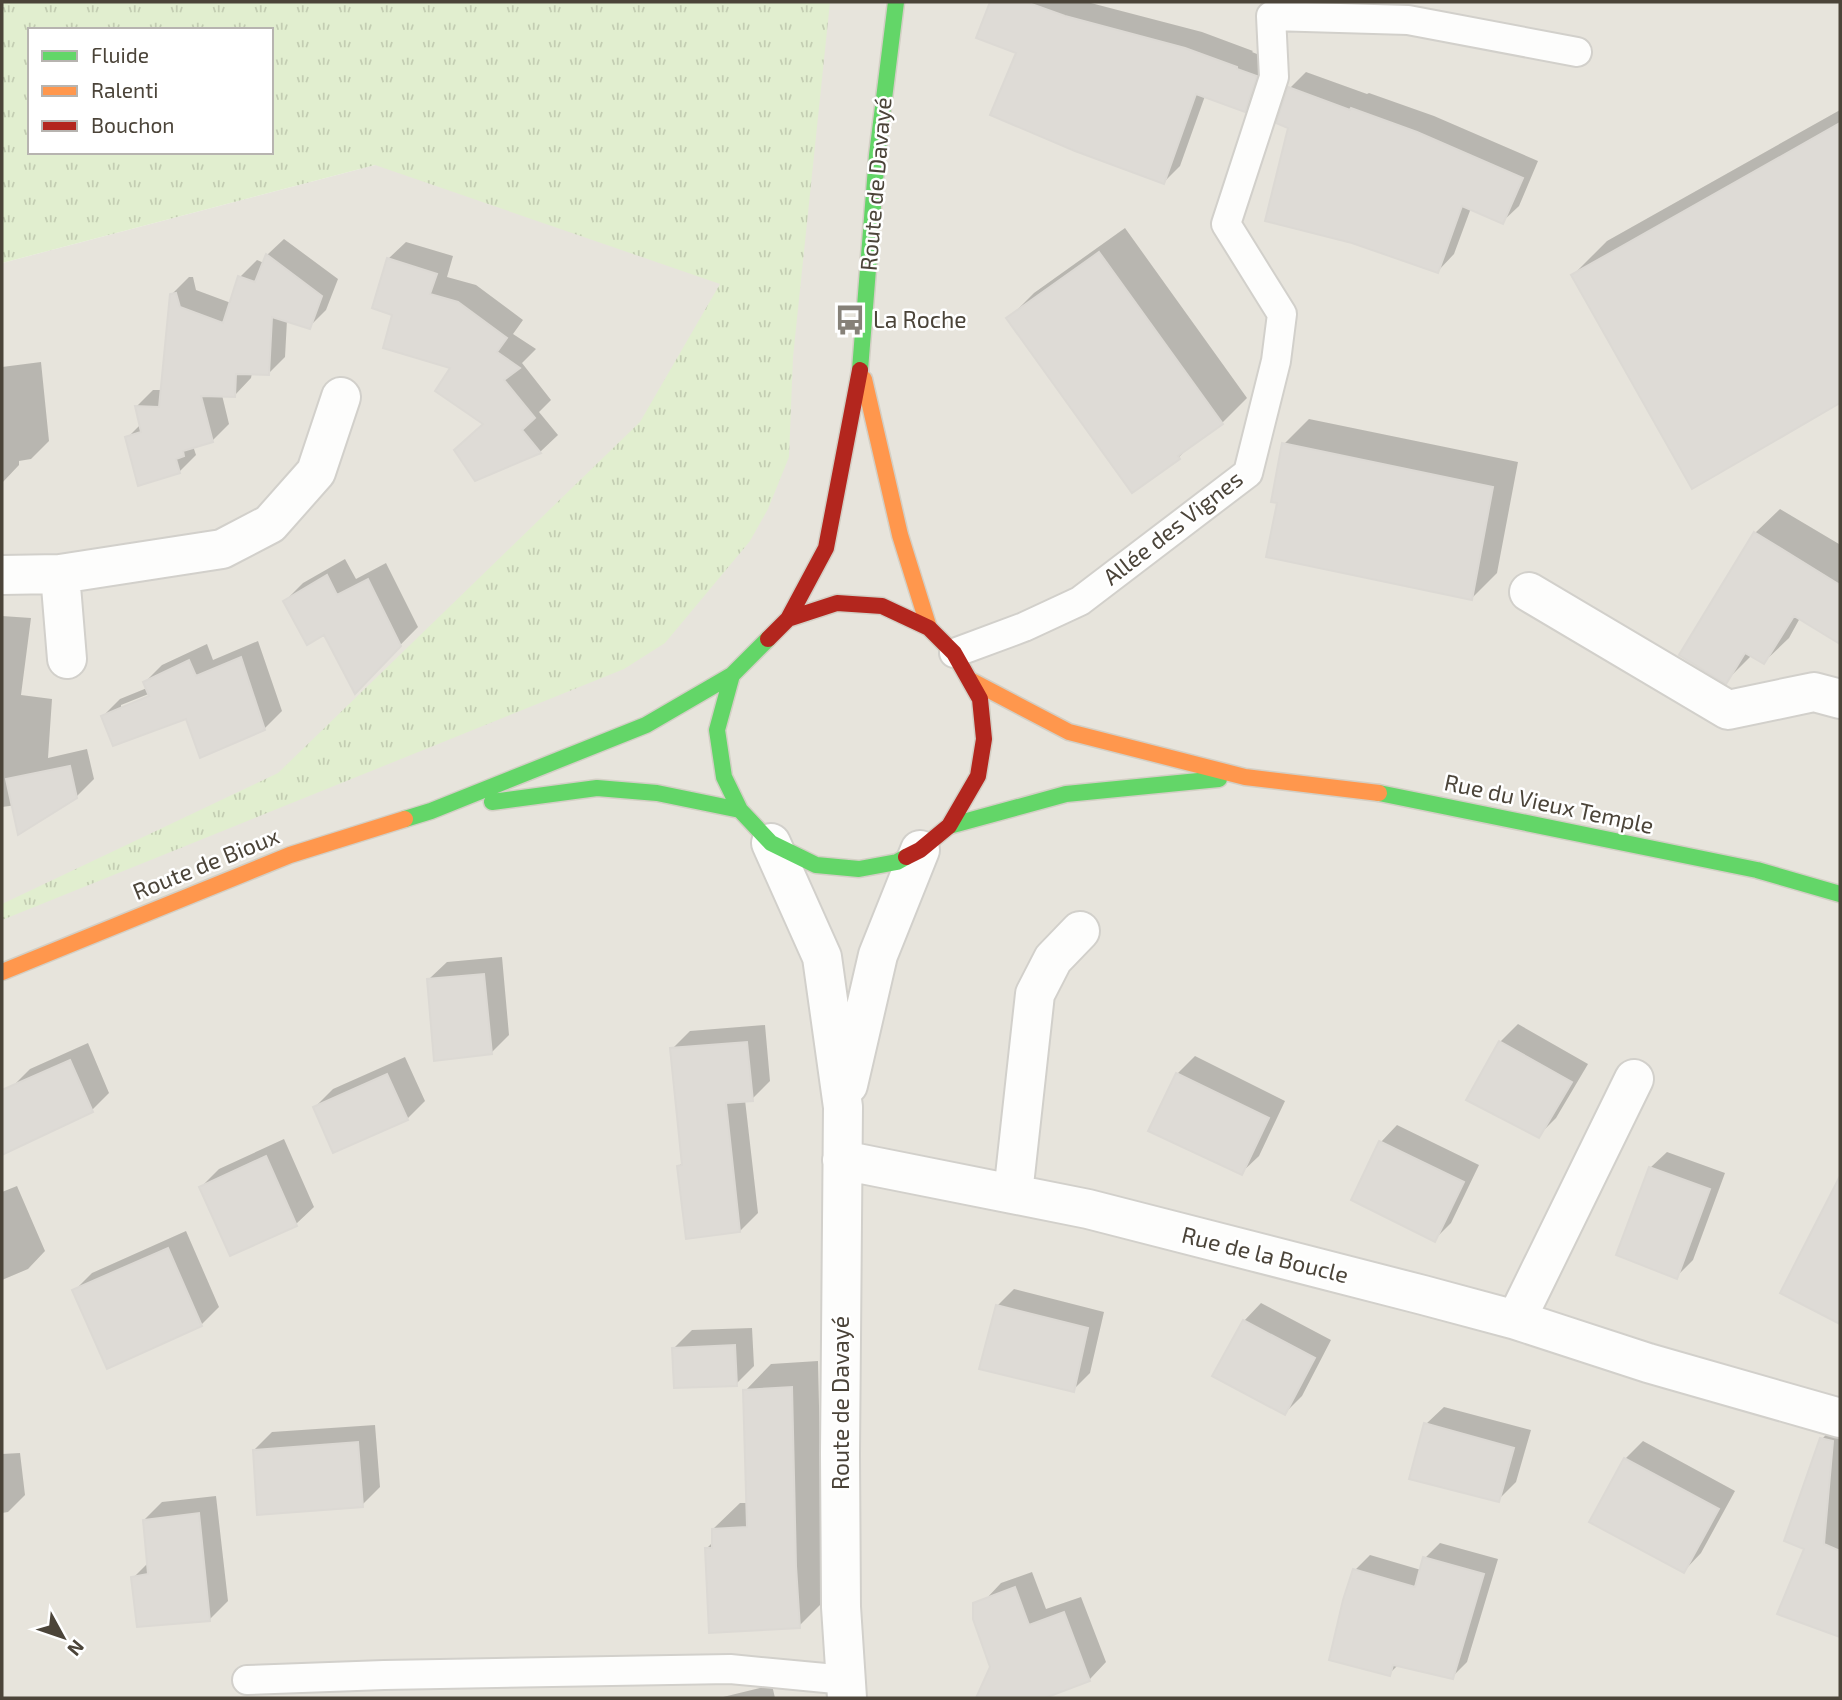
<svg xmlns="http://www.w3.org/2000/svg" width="1842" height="1700" font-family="'Exo 2',sans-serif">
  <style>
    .residential { fill: #e7e4dc }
    .grass { fill: url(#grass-tufts); fill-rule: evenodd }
    .shadow { fill: #0003; fill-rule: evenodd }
    .building { fill: #dedbd6; stroke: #dcd9d4; stroke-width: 2 }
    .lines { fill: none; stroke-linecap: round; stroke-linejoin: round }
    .lane-casing { stroke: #d2d0cb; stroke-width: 32 }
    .street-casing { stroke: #d2d0cb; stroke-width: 42 }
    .fast-casing { stroke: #d3cfc5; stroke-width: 19 }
    .slow-casing { stroke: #d3cfc5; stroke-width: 19 }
    .jam-casing { stroke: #d3cfc5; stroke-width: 19 }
    .lane { stroke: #fdfdfc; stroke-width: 28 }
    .street { stroke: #fdfdfc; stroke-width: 38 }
    .fast { stroke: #63d668; stroke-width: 16 }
    .slow { stroke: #ff974d; stroke-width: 16 }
    .jam { stroke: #b3261e; stroke-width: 16 }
    .labels { text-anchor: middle; stroke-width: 5; stroke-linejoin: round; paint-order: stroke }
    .street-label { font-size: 23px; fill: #4b4439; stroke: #fff }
    .poi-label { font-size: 23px; fill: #4b4439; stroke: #fff; text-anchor: start }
  </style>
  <defs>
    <pattern id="grass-tufts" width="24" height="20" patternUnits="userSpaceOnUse" patternTransform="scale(1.75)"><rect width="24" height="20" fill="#e1eecf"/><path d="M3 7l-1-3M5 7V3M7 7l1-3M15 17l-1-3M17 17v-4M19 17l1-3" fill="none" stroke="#c3cdb2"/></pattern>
  </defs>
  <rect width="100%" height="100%" fill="#f4f2ee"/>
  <path class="residential" d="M 422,2 L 1840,2 L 1840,1698 L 2,1698 L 2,263 L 375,165 Z"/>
  <path class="grass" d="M 2,2 L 830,2 L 793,357 L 789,457 L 768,509 L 750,541 L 665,643 L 624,669 L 2,920 L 2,904 L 278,773 L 640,422 L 720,284 L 375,165 L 2,263 ZM 30,30 L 271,30 L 271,152 L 30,152 Z"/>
  <path class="shadow" d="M 991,2 L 1087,2 L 1202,32 L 1253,51 L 1252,52 L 1272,60 L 1261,94 L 1245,110 L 1205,96 L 1180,166 L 1164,182 L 1019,52 L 978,37 Z
    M 1306,72 L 1367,94 L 1369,93 L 1434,116 L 1538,161 L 1519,206 L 1502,222 L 1471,208 L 1454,254 L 1438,271 L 1290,126 L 1290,88 Z
    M 1840,110 L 1840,401 L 1692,487 L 1573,275 L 1607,241 Z
    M 1125,228 L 1247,398 L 1222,423 L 1193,443 L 1179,457 L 1132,490 L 1008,319 L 1034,293 Z
    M 284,239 L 338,279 L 326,310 L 309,327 L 287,320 L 285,357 L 268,374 L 252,373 L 251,378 L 235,395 L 222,395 L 229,424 L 212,441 L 193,446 L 196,455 L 179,472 L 127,438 L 141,424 L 137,406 L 153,390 L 163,390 L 172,294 L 189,277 L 193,277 L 196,290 L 231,303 L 240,277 L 257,260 L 264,263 L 267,255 Z
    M 406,242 L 453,256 L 447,277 L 476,285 L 523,320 L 513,334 L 536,349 L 522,363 L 551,400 L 539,412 L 558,435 L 540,452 L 475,479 L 490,419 L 453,367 L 395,314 L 388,259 Z
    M 41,362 L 49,441 L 31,459 L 19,461 L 19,465 L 2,483 L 2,367 Z
    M 1309,419 L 1518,462 L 1497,573 L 1472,598 L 1279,502 L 1284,444 Z
    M 1780,509 L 1839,544 L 1840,542 L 1840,642 L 1800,618 L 1789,638 L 1764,662 L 1752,655 L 1726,681 L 1755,533 Z
    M 345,559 L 356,579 L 386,563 L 418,627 L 355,691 L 325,632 L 285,601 L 303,583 Z
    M 2,616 L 31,618 L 21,695 L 52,699 L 48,758 L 87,749 L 94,779 L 76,797 L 2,807 Z
    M 258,641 L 282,711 L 264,729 L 187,716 L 103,716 L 120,699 L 147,688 L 145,682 L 162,665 L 207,644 L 213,660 ZM 156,691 L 158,694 L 121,709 L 121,705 Z
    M 502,957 L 509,1035 L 491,1053 L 429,979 L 447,962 Z
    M 1518,1024 L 1588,1064 L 1556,1118 L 1538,1136 L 1500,1042 Z
    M 765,1025 L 770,1081 L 752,1099 L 745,1100 L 758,1213 L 740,1231 L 679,1166 L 683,1162 L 672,1049 L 690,1031 Z
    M 88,1043 L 109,1093 L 92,1110 L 13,1086 L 30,1069 Z
    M 1195,1056 L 1285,1101 L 1259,1156 L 1241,1173 L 1177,1074 Z
    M 405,1057 L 425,1101 L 407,1119 L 315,1107 L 333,1089 Z
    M 1397,1125 L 1479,1165 L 1451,1223 L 1435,1239 L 1354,1200 L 1381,1142 Z
    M 284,1139 L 314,1207 L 296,1224 L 201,1187 L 219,1169 Z
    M 1667,1152 L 1725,1173 L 1693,1260 L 1676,1277 L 1650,1168 Z
    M 17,1186 L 45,1251 L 28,1269 L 2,1280 L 2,1192 Z
    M 1835,1206 L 1840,1208 L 1840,1322 L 1782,1292 Z
    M 186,1231 L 219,1307 L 201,1325 L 74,1291 L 92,1273 Z
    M 1014,1289 L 1104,1312 L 1090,1373 L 1073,1390 L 997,1306 Z
    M 1261,1303 L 1331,1340 L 1302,1396 L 1285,1413 L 1244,1321 Z
    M 752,1328 L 754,1366 L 736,1384 L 674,1348 L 692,1330 Z
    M 818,1361 L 822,1539 L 825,1600 L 799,1626 L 707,1548 L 714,1541 L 713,1529 L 740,1503 L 748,1503 L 745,1391 L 771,1364 Z
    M 1444,1407 L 1531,1430 L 1516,1482 L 1498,1500 L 1426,1424 Z
    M 1838,1422 L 1840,1423 L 1840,1630 L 1781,1608 L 1806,1548 L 1822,1439 Z
    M 375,1425 L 380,1487 L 362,1505 L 254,1450 L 272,1432 Z
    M 1643,1441 L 1735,1491 L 1701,1553 L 1684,1571 L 1625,1459 Z
    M 20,1453 L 25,1495 L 8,1512 L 2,1513 L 2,1454 Z
    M 216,1496 L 228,1601 L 210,1619 L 133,1578 L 149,1562 L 144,1520 L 162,1502 Z
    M 1440,1543 L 1498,1559 L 1467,1662 L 1452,1677 L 1398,1665 L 1389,1674 L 1355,1570 L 1370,1555 L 1421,1570 L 1425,1558 Z
    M 1032,1572 L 1046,1609 L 1081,1597 L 1106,1662 L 1090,1679 L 1040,1698 L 977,1698 L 992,1667 L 985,1600 L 1001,1583 Z
    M 772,1685 L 775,1698 L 719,1698 Z"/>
  <path class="building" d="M 990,2 L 1026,2 L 1065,16 L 1185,48 L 1237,67 L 1237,69 L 1257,76 L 1245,112 L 1196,94 L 1164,184 L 1075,151 L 990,115 L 1016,53 L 976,38 Z
    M 1288,87 L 1350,110 L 1351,108 L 1417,132 L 1523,178 L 1503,224 L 1462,206 L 1438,273 L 1352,243 L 1265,221 L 1288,128 L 1276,123 Z
    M 1840,123 L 1840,403 L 1692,489 L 1571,275 Z
    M 1099,252 L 1223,424 L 1178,456 L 1180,459 L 1132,493 L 1006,318 Z
    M 266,254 L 322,296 L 310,329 L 272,317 L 269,375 L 236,374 L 235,397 L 201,396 L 213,442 L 183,451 L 184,456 L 176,459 L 180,473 L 138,486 L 125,437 L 141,432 L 135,406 L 159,407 L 170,294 L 176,293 L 180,307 L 223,323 L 238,276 L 255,282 Z
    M 387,258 L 437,274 L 430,294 L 458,302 L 507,338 L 497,352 L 520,368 L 504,380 L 535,418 L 522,430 L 541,453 L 475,481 L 454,450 L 483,424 L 435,391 L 450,368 L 383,348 L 392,315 L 372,308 Z
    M 1282,443 L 1493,487 L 1472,600 L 1266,557 L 1277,503 L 1271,502 Z
    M 1754,532 L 1840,585 L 1840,644 L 1794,616 L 1764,664 L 1745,653 L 1726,684 L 1679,655 Z
    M 327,575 L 337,595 L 368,579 L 401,646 L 355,694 L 324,635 L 307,645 L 283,601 Z
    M 241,657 L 265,730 L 200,758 L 186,719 L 113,746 L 101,716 L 149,696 L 143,682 L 189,660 L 196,676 Z
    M 70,766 L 77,798 L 18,835 L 6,779 Z
    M 484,974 L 492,1054 L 434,1061 L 427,979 Z
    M 1499,1041 L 1572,1082 L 1539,1138 L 1466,1100 Z
    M 747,1042 L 753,1101 L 726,1103 L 740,1232 L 686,1239 L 677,1166 L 682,1165 L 670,1048 Z
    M 70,1060 L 93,1112 L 2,1155 L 2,1090 Z
    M 1176,1073 L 1269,1118 L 1242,1175 L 1148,1131 Z
    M 387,1074 L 408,1120 L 333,1153 L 313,1107 Z
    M 1379,1141 L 1464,1182 L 1435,1242 L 1351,1200 Z
    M 266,1156 L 297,1226 L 230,1256 L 199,1187 Z
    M 1649,1167 L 1710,1189 L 1677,1279 L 1616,1255 Z
    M 1840,1176 L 1840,1324 L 1780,1293 Z
    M 168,1248 L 202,1326 L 107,1369 L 72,1290 Z
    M 996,1305 L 1088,1328 L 1074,1392 L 979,1369 Z
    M 1243,1320 L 1315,1358 L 1285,1415 L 1212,1376 Z
    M 735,1345 L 737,1386 L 674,1388 L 672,1348 Z
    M 792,1387 L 796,1566 L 800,1628 L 709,1633 L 705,1548 L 712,1548 L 712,1529 L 747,1527 L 743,1390 Z
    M 1424,1423 L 1514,1448 L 1499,1502 L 1409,1479 Z
    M 1820,1438 L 1833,1441 L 1824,1544 L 1840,1551 L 1840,1637 L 1777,1614 L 1804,1549 L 1784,1541 Z
    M 358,1442 L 363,1507 L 257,1515 L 253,1450 Z
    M 1624,1458 L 1719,1509 L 1684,1573 L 1589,1522 Z
    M 199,1513 L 210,1621 L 137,1627 L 131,1577 L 148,1574 L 143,1520 Z
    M 1423,1557 L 1484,1574 L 1453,1679 L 1393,1665 L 1390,1676 L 1329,1660 L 1343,1600 L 1353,1569 L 1415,1587 Z
    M 1015,1587 L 1029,1625 L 1064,1612 L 1090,1681 L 1045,1698 L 976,1698 L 990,1667 L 973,1619 L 973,1603 Z"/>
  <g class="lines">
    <g class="lane-casing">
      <path id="lane" d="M 954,653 L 1024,627 L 1080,601 L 1248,473 L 1276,361 L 1282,314 L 1226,224 L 1274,77 L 1271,16 L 1408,20 L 1577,52
        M 247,1680 L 384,1675 L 730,1669 L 846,1680"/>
    </g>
    <g class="street-casing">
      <path id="street" d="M 60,574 L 67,659
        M 2,575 L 60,574 L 222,549 L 270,524 L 316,472 L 341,397
        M 1529,592 L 1728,710 L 1814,692 L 1840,699
        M 771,843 L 822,957 L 843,1107 L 840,1454 L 841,1607 L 847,1698
        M 848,1085 L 878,955 L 920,850
        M 842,1160 L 1088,1209 L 1423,1295 L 1516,1320 L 1648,1363 L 1840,1418
        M 1013,1194 L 1035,994 L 1053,959 L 1080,931
        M 1516,1320 L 1634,1079"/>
    </g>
    <g class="fast-casing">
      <path id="fast" d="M 860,370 L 877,155 L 896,2
        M 768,639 L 732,675 L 717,730 L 724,777 L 740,810 L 771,843 L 816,865 L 859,869 L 897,862 L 906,857
        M 1379,793 L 1757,870 L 1840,894
        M 492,802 L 597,788 L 657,793 L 740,810
        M 405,819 L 431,811 L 646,725 L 732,675
        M 949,826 L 1066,794 L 1219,779"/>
    </g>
    <g class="slow-casing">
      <path id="slow" d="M 864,379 L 900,535 L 929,628
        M 970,680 L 1069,732 L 1245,777 L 1379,793
        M 2,972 L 290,855 L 405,819"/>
    </g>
    <g class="jam-casing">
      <path id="jam" d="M 788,619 L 837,603 L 882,606 L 929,628 L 954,653 L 980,699 L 984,739 L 978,776 L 949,826 L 920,850 L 906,857
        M 768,639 L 788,619 L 826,548 L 860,370"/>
    </g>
    <use href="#lane" class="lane"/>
    <use href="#street" class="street"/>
    <use href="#fast" class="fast"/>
    <use href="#slow" class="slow"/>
    <use href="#jam" class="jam"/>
  </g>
  <defs>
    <g id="bus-bare" transform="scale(2.415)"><path d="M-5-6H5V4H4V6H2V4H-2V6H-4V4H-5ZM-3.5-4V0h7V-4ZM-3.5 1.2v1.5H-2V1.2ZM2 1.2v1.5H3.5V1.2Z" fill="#868178" stroke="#fff" stroke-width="2.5" paint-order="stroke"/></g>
  </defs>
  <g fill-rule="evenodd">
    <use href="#bus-bare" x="850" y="320"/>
  </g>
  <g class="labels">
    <g class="street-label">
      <text transform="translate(876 184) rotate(-85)" y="8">Route de Davayé</text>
      <text transform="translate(1173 528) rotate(-38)" y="8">Allée des Vignes</text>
      <text transform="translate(1549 804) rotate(12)" y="8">Rue du Vieux Temple</text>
      <text transform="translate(206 864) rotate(-22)" y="8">Route de Bioux</text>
      <text transform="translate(1265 1255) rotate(14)" y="8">Rue de la Boucle</text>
      <text transform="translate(841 1403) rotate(-90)" y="8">Route de Davayé</text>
    </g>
    <g class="poi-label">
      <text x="873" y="328">La Roche</text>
    </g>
  </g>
  <rect width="1842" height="1700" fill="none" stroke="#4b4439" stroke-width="7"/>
  <rect x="28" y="28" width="245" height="126" fill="#ffffff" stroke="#b7b4b0" stroke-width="2"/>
  <rect x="42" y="51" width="35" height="10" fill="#63d668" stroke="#b7b4b0" stroke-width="2"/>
  <text x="91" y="63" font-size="21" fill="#4b4439">Fluide</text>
  <rect x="42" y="86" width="35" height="10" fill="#ff974d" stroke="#b7b4b0" stroke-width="2"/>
  <text x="91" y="98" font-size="21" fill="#4b4439">Ralenti</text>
  <rect x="42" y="121" width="35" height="10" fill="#b3261e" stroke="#b7b4b0" stroke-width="2"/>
  <text x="91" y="133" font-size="21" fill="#4b4439">Bouchon</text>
  <g transform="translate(63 1637) rotate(130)" stroke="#ffffff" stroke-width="5" paint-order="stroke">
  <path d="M0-5L12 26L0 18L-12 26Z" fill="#4b4439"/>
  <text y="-10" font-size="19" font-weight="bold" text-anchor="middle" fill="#4b4439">N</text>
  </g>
</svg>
